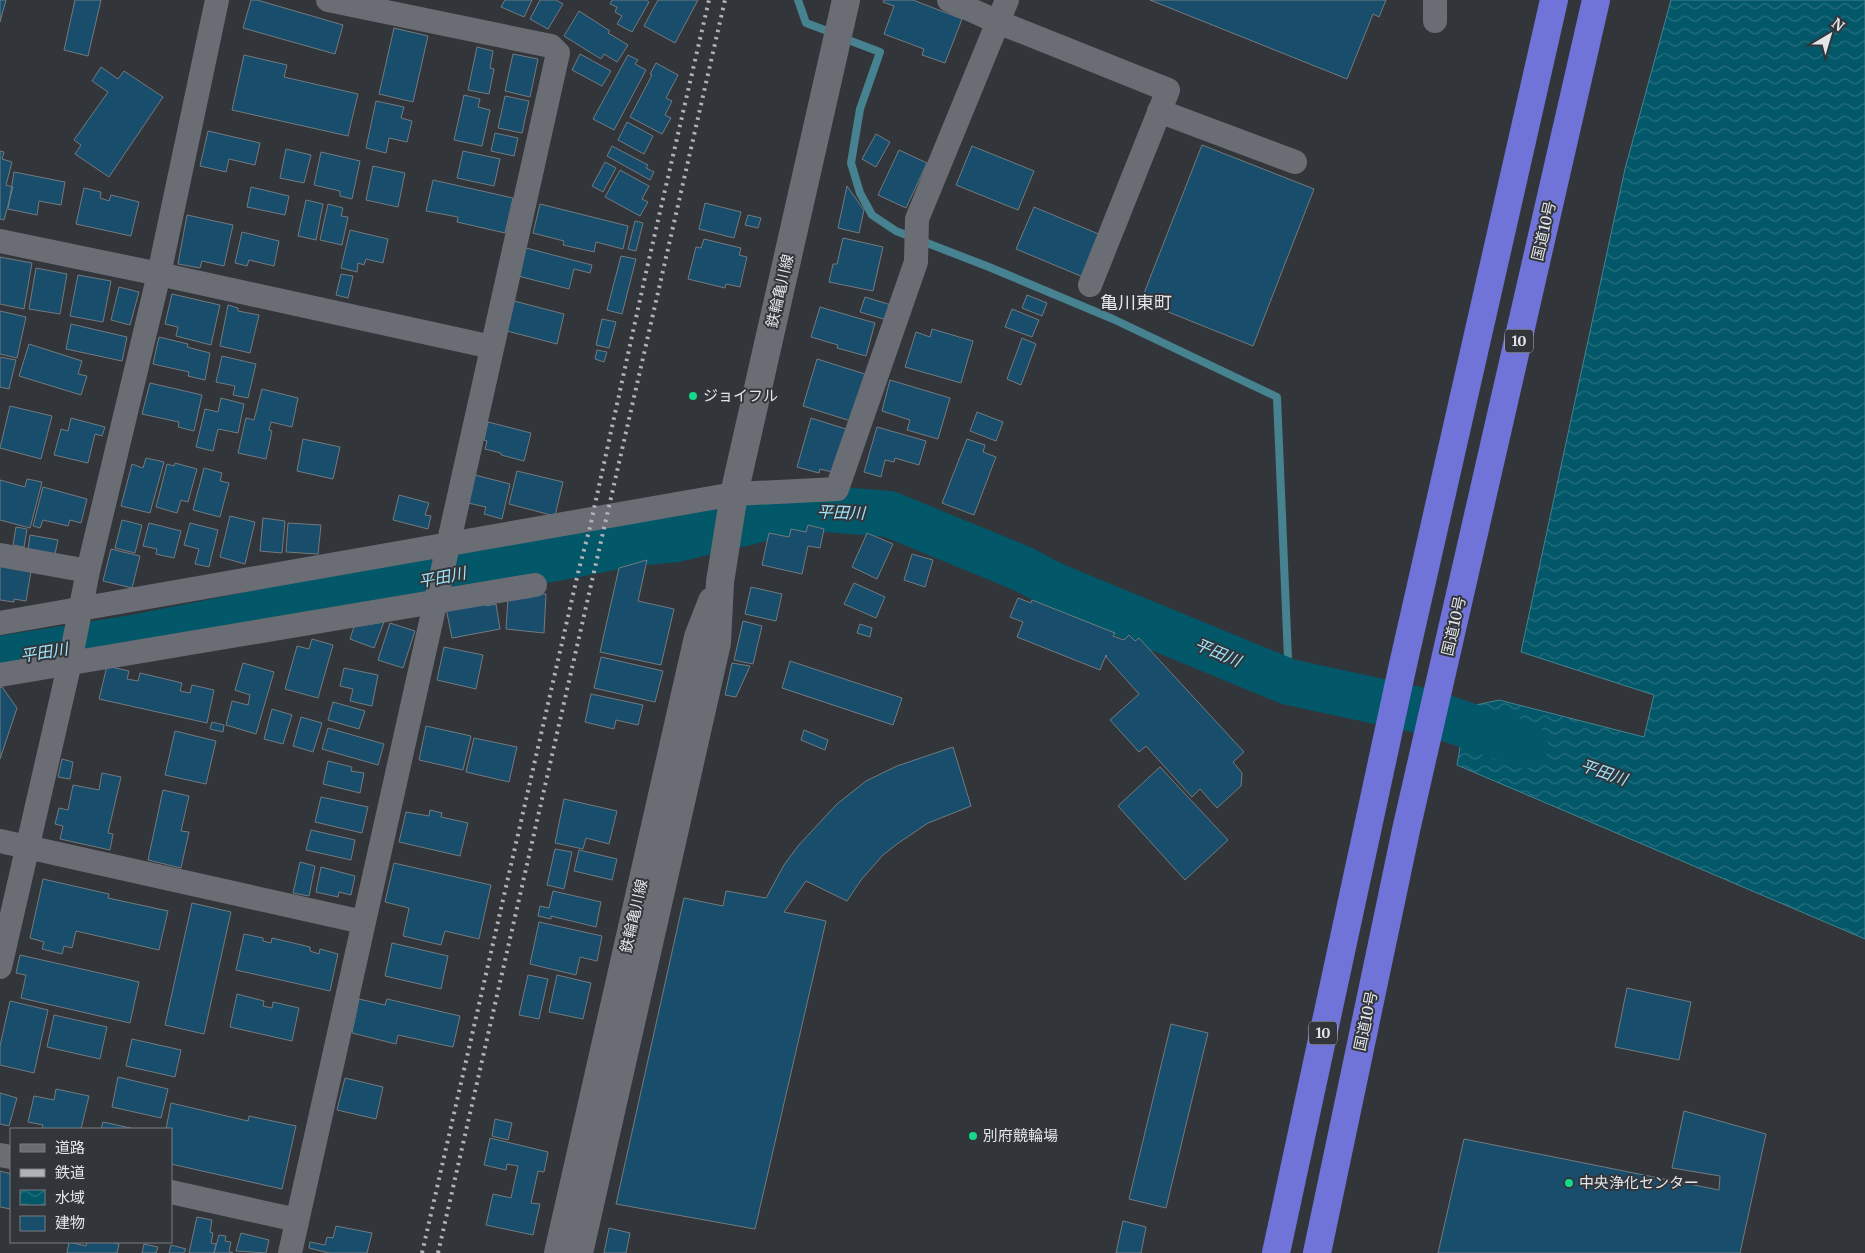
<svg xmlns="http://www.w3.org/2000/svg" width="1865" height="1253" font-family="Merriweather,'Noto Sans JP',serif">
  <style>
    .water { fill: url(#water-waves); stroke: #46828f }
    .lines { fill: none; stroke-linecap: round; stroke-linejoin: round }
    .stream { stroke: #46828f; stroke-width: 8 }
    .river { stroke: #025769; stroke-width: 46 }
    .building { fill: #184d6c; stroke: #737a7e }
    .street { stroke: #6a6e74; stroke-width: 24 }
    .secondary { stroke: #6a6e74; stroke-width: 28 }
    .highway { stroke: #7074d8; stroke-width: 28 }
    .rail { stroke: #b0b2b7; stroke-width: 4; stroke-dasharray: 2.5 5; stroke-linecap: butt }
    .poi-dot { fill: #13d98a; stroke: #32363b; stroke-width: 2 }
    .labels { text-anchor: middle; stroke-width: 4; stroke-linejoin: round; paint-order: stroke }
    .shield { fill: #32363b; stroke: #aeb0b5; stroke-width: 1 }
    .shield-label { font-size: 14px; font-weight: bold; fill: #e3e5e9 }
    .street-label { font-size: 15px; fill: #e3e5e9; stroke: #32363b }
    .poi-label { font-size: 15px; fill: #e3e5e9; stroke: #32363b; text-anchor: start }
    .water-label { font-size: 16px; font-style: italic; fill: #9fe4f9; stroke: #32363b }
    .quarter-label { font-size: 18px; fill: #e3e5e9; stroke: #32363b }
  </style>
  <defs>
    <pattern id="water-waves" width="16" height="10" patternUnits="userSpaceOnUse" patternTransform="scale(1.25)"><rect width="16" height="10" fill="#025769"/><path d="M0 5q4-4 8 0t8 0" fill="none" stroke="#276f7e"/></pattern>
  </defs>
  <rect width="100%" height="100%" fill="#32363b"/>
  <path class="water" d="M 1671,0 L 1865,0 L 1865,939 L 1457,765 L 1467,707 L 1499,700 L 1644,737 L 1654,695 L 1521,652 L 1625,169 Z"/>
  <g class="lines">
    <path class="stream" d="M 798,0 L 806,23 L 833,33
      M 843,38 L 880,52 L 860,109 L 851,163 L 860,193 L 872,215 L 896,231 L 989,267 L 1113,319 L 1277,397 L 1289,682"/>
    <path class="river" d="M 0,659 L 133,638 L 489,567 L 519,565 L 635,543 L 676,539 L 790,512 L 826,509 L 889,514 L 1023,569 L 1053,585 L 1289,682 L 1428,712 L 1525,745"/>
  </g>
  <path class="building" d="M 0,0 L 6,0 L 0,22 Z
    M 75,0 L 101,0 L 88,56 L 64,50 Z
    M 251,0 L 257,0 L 343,25 L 335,54 L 243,28 Z
    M 505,0 L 532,0 L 524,17 L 501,7 Z
    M 540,0 L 556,0 L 563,4 L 548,29 L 530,19 Z
    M 612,0 L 646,0 L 649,2 L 632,32 L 617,24 L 622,16 L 615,12 L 617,7 L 610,4 Z
    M 658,0 L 698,0 L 675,43 L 644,26 Z
    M 884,0 L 913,0 L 962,19 L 945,63 L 922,55 L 924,49 L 884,34 L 894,6 L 883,2 Z
    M 1150,0 L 1386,0 L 1379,17 L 1373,14 L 1347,79 Z
    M 579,11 L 610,31 L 608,33 L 628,45 L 617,62 L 604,54 L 601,59 L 564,36 Z
    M 394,28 L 428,36 L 413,102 L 379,94 Z
    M 477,47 L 493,51 L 490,68 L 494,69 L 489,94 L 468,90 Z
    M 513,54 L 538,59 L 530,97 L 505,91 Z
    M 580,54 L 611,71 L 602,86 L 572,70 Z
    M 244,55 L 287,65 L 284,77 L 358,94 L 348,136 L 232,110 Z
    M 628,55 L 638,60 L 635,64 L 646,70 L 614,130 L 593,119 Z
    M 656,63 L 678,75 L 666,98 L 672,101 L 665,115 L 671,118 L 662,134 L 630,117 L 652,75 L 650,74 Z
    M 101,67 L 118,79 L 124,71 L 163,97 L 109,177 L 75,154 L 81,145 L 74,140 L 108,92 L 92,81 Z
    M 464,95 L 480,99 L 478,107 L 490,110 L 482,146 L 454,140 Z
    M 505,96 L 529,101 L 522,133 L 498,128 Z
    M 376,101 L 404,107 L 401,118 L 412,121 L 407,142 L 389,138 L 386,153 L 366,148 Z
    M 627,122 L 653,136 L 644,154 L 618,140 Z
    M 208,131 L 260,143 L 255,165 L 229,159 L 226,172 L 200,166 Z
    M 495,133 L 518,138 L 514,156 L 491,151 Z
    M 876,134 L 890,142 L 876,167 L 862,159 Z
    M 1202,145 L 1314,189 L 1253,346 L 1141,301 Z
    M 612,146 L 648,165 L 646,168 L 654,172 L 650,180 L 607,156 Z
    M 972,146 L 1034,171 L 1018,210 L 956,185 Z
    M 286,149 L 311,155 L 304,183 L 280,178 Z
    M 899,150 L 927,163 L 906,208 L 878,195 Z
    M 0,151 L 4,152 L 2,159 L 12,162 L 6,185 L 13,187 L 4,220 L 0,219 Z
    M 463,151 L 500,159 L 494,186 L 457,178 Z
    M 321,152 L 360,161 L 352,199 L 340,196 L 340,191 L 314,185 Z
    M 605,162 L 616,168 L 603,192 L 592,186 Z
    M 373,166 L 405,173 L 398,207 L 366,200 Z
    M 620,170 L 649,186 L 642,199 L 648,202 L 640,216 L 605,197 Z
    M 14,172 L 65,182 L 61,205 L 39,201 L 37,215 L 8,209 Z
    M 433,180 L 513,198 L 505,233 L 457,222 L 458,217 L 426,211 Z
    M 847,186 L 864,210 L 859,233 L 838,228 Z
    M 251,187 L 289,196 L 285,215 L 247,207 Z
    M 84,188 L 101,192 L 100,198 L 109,201 L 111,195 L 139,202 L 131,236 L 76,224 Z
    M 306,200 L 323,204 L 316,240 L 298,236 Z
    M 705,203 L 741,212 L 734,238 L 699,229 Z
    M 328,204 L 343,208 L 341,216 L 348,217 L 342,245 L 320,240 Z
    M 540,204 L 628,226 L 623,249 L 596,242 L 594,252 L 563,245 L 564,241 L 533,233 Z
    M 1034,207 L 1101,235 L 1083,277 L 1016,249 Z
    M 187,215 L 233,225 L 224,266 L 202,261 L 200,268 L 178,264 Z
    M 748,215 L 761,218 L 758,228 L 745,225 Z
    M 635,221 L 643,223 L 636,251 L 628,249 Z
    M 350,230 L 388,239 L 383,263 L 366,259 L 364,265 L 358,263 L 357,272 L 341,268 Z
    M 242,232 L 279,241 L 274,266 L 249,260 L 247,266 L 235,263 Z
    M 843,238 L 883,247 L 873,291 L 829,282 L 833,264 L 837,264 Z
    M 704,239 L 741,248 L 739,255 L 747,257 L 740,287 L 726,284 L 725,288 L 688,279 L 696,247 L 701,248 Z
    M 526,248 L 592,265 L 590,273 L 574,269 L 569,289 L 518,276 Z
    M 621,256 L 636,259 L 622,314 L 607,310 Z
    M 0,257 L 32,263 L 24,309 L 0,304 Z
    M 36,268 L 67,274 L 60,314 L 29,309 Z
    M 341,274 L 353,276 L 348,298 L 336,295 Z
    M 78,275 L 111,281 L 103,322 L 70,316 Z
    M 119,287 L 139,292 L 130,325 L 111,320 Z
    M 172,294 L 220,305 L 211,345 L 176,336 L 178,327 L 165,324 Z
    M 1027,295 L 1047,303 L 1042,316 L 1022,308 Z
    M 865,297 L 891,305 L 887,320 L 860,312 Z
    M 514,301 L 564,314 L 557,344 L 507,331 Z
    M 228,305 L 238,308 L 238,311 L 259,315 L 250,353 L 220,346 Z
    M 820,307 L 875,323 L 866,356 L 837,348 L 838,345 L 811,337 Z
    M 1012,309 L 1039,320 L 1032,337 L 1005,327 Z
    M 0,311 L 26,317 L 17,358 L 0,354 Z
    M 602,319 L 616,322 L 609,348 L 596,345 Z
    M 71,324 L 127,337 L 122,361 L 66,349 Z
    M 932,329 L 973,341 L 961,383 L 905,367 L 916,332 L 930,337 Z
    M 159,337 L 188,344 L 187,347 L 210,353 L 205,380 L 188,376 L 189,372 L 153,364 Z
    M 1022,338 L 1036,344 L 1021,385 L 1007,379 Z
    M 29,344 L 82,361 L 78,374 L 87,376 L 81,395 L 19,376 Z
    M 597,350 L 607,352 L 604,362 L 595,359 Z
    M 222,356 L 256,364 L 248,398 L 233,395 L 235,386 L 216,382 Z
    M 0,357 L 16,360 L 9,389 L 0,387 Z
    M 817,359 L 865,374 L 851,421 L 803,406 Z
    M 890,380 L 950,398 L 938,439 L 907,430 L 910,420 L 882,411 Z
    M 150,383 L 202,395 L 194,431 L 178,427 L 179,422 L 142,414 Z
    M 262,389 L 298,398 L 292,427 L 271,422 L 269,430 L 272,431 L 266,459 L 238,453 L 246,418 L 254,420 Z
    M 221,398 L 244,404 L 238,433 L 218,429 L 213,451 L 196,447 L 205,409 L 218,412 Z
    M 10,406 L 52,416 L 41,459 L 0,448 Z
    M 977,412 L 1003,422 L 996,441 L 970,431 Z
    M 71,418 L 105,427 L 102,436 L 95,434 L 88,463 L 54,455 L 61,429 L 68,431 Z
    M 811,418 L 849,430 L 836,473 L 820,469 L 819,473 L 797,467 Z
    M 488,422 L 531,433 L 524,461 L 501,455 L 501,453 L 485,449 L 487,441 L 484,440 Z
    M 877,427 L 926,441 L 919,465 L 895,458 L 894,462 L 885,460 L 881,477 L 864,472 Z
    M 303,439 L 340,447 L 333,479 L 297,471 Z
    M 967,439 L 985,445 L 983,452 L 996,457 L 974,515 L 942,503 Z
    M 146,458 L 164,462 L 150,513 L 121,506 L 132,464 L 143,468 Z
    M 175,463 L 197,469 L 188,502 L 181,500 L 177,513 L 156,507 L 167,464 L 174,466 Z
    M 204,468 L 222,473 L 220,481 L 229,483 L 220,517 L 193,510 Z
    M 517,471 L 563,482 L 555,516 L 509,504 Z
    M 475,475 L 510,484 L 502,519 L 484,514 L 486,507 L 468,503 Z
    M 27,479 L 42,482 L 30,528 L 0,520 L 0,480 L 25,487 Z
    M 43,487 L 87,499 L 81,523 L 70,520 L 68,526 L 43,520 L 40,528 L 33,526 Z
    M 399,495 L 429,503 L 425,515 L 431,516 L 428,529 L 393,520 Z
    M 230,516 L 255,522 L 245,564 L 220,557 Z
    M 263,518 L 285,521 L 282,553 L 260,551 Z
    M 122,520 L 142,525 L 135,553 L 115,548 Z
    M 149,523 L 181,531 L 174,558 L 156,554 L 157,549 L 143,546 Z
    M 190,523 L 218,530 L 209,567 L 195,564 L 199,549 L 184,545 Z
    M 288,523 L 321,525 L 318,554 L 286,552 Z
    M 808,525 L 824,529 L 820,548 L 808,546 L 802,574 L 762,565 L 769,533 L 789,537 L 791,529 L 806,532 Z
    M 16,527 L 27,529 L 24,547 L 13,545 Z
    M 867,533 L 893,544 L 877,579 L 852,567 Z
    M 30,535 L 58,540 L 55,554 L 28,549 Z
    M 111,549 L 140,556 L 132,588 L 103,581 Z
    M 912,554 L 933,560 L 925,587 L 904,580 Z
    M 647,560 L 638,601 L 674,609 L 661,665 L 600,652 L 619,568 Z
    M 0,565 L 31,571 L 26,601 L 14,599 L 14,602 L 0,600 Z
    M 854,583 L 885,597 L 876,618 L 844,604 Z
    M 751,587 L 782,594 L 776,621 L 745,614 Z
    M 529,593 L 546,594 L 544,633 L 506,629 L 508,597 L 529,598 Z
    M 1018,598 L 1031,603 L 1032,600 L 1115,633 L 1113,636 L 1124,640 L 1129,635 L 1135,641 L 1139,638 L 1244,752 L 1233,762 L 1242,773 L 1241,786 L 1217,808 L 1200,789 L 1192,797 L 1146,746 L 1139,752 L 1110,720 L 1139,694 L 1106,657 L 1107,656 L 1106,655 L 1100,670 L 1017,637 L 1023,622 L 1010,617 Z
    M 486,602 L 486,606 L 496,604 L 500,629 L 452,638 L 446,608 Z
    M 743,621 L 762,626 L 753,664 L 734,660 Z
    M 384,622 L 374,648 L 350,639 L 354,627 Z
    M 390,623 L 415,631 L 403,668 L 378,660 Z
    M 860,624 L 872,628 L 870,637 L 857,633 Z
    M 312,639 L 333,645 L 318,698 L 285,689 L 297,646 L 309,649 Z
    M 444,647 L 483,655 L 476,689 L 437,680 Z
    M 601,657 L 663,671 L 655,702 L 594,688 Z
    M 790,661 L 902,698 L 893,725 L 782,688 Z
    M 243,663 L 274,672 L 256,734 L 226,725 L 232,701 L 248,705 L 250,695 L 235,690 Z
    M 732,663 L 750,666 L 736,697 L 725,695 Z
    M 107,666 L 129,671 L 127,679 L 138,681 L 140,673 L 182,683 L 180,691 L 190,693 L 192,685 L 214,690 L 207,723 L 99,699 Z
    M 344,668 L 378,675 L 372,706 L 350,701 L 353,689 L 340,686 Z
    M 0,687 L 2,687 L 17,708 L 0,759 Z
    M 591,694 L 643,705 L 638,725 L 616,720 L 614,729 L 585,722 Z
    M 333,702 L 365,711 L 359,729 L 328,720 Z
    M 272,709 L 292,715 L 283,744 L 264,739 Z
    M 301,717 L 322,723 L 313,752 L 293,746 Z
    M 212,722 L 224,725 L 223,732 L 210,729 Z
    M 426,726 L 471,736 L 463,770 L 419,760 Z
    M 328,728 L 384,744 L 378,765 L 322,749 Z
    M 804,730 L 828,740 L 825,750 L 801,740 Z
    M 175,731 L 216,741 L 206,784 L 165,775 Z
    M 474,738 L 517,747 L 509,782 L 466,772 Z
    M 953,747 L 971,806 L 928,823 L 897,844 L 883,855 L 861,880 L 847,901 L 806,881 L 784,912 L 826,921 L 755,1229 L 616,1204 L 684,898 L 723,906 L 726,891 L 766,898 L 784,865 L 798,846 L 837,804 L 866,781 L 897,766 Z
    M 62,759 L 73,762 L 70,779 L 58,777 Z
    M 328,761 L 352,767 L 351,771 L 364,773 L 360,793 L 323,784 Z
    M 1160,767 L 1228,840 L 1185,880 L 1118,806 Z
    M 102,773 L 121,777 L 108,833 L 113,834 L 110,850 L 60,839 L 63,826 L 55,824 L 59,808 L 68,810 L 73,785 L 99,790 Z
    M 163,790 L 189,796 L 181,831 L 189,832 L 181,868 L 148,860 Z
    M 321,797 L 368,807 L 362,833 L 315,822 Z
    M 564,799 L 617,811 L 609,844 L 586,838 L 583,849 L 555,843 Z
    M 430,810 L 442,813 L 441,817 L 468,823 L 460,856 L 399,842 L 406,812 L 429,816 Z
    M 311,830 L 355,840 L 351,860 L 306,850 Z
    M 555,849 L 572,852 L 564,889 L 547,885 Z
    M 579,850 L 617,859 L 612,880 L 574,871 Z
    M 300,862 L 315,866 L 309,896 L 293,893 Z
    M 394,863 L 491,885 L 479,939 L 445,931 L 441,945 L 403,936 L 409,908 L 385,902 Z
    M 321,867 L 355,876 L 351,895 L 339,892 L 338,897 L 316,892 Z
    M 43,879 L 109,894 L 108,898 L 168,911 L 159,950 L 76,931 L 72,948 L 64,946 L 62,954 L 42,949 L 44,942 L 30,938 Z
    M 553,891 L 601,902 L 596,927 L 551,916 L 551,919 L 538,916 L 540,906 L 549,908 Z
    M 192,903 L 231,912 L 204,1034 L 165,1025 Z
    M 539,922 L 602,936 L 597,961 L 580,957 L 576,975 L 530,964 Z
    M 244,934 L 263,938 L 263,941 L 271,943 L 272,938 L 310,947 L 310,951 L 319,954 L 320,949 L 338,954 L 330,991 L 236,970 Z
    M 392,943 L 448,956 L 441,989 L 385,976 Z
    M 20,955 L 139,982 L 130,1023 L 21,998 L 26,975 L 16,973 Z
    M 528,975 L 548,979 L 539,1019 L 519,1015 Z
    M 557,975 L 591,983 L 583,1019 L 549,1012 Z
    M 1627,988 L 1691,1002 L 1679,1060 L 1615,1047 Z
    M 237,994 L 264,1001 L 263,1006 L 272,1008 L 273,1002 L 299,1008 L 292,1041 L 230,1027 Z
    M 359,999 L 385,1005 L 387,999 L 460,1016 L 453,1047 L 398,1035 L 396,1044 L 352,1033 Z
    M 10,1001 L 48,1010 L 34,1073 L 0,1065 L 0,1046 Z
    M 54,1015 L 107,1027 L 100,1059 L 47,1047 Z
    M 1171,1024 L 1208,1033 L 1166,1208 L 1129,1199 Z
    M 132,1039 L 181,1050 L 175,1077 L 126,1066 Z
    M 118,1077 L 168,1089 L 161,1118 L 112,1107 Z
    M 345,1078 L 383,1087 L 376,1119 L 337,1110 Z
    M 56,1089 L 89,1096 L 81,1129 L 42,1129 L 43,1125 L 28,1122 L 34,1096 L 54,1100 Z
    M 0,1093 L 17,1098 L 9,1126 L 0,1124 Z
    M 171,1103 L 248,1121 L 249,1116 L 296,1126 L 282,1189 L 171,1164 L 171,1129 L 166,1129 Z
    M 1684,1111 L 1766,1134 L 1740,1253 L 1438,1253 L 1464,1139 L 1719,1190 L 1720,1176 L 1672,1168 Z
    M 495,1119 L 512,1123 L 508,1140 L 492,1136 Z
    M 103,1122 L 135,1129 L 101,1129 Z
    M 490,1138 L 548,1152 L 544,1172 L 538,1171 L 531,1203 L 540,1204 L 533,1235 L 486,1225 L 493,1194 L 511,1198 L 518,1166 L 507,1164 L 506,1170 L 484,1165 Z
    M 0,1171 L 11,1174 L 11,1209 L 0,1207 Z
    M 197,1217 L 212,1220 L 210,1232 L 213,1233 L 211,1243 L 216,1244 L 214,1253 L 189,1253 Z
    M 1123,1221 L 1146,1227 L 1141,1253 L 1116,1253 Z
    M 336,1226 L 372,1233 L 367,1253 L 329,1253 L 309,1248 L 310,1242 L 325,1245 L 327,1237 L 333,1238 Z
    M 609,1228 L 630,1233 L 626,1253 L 604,1253 Z
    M 241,1233 L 269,1240 L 266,1253 L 236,1251 Z
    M 219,1235 L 226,1236 L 225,1241 L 231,1242 L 229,1251 L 233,1253 L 214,1253 Z
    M 69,1242 L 86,1246 L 87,1242 L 111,1242 L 119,1244 L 117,1253 L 67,1253 Z
    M 144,1244 L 158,1247 L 156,1253 L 142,1253 Z
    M 171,1245 L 186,1249 L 184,1253 L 169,1253 Z"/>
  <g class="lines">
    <path class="street" d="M 949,0 L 998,22 L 1168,90 L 1090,285
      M 1435,0 L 1435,21
      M 1159,111 L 1295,162
      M 0,241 L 159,274 L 492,347
      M 0,555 L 88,571
      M 0,623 L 734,494 L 837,489 L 916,262 L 917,219 L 1007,0
      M 0,675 L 535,585
      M 0,841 L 363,922
      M 0,967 L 70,662 L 88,571 L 159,274 L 217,0
      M 0,1155 L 11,1157
      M 171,1192 L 297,1220
      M 290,1253 L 558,53 L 551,46 L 328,0"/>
    <path class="secondary" d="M 558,1253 L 698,637 L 712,601
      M 579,1253 L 717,643 L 720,582 L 734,494 L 846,0"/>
    <path class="highway" d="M 1276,1253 L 1402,669 L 1554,0
      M 1317,1253 L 1406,830 L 1596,0"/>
    <path class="rail" d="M 422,1253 L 578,573 L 590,527 L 647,268 L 709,0
      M 438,1253 L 725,0"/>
  </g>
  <g class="poi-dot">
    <circle cx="693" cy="396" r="5"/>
    <circle cx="973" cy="1136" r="5"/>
    <circle cx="1569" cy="1183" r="5"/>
  </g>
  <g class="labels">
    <g class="shield">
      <rect x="1505" y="329.5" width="28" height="23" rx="4"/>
      <rect x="1309" y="1021.5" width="28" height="23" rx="4"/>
    </g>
    <g class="shield-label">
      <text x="1519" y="346">10</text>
      <text x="1323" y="1038">10</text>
    </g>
    <g class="street-label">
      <text transform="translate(1544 231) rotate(-77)" y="5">国道10号</text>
      <text transform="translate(780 291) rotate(-77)" y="5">鉄輪亀川線</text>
      <text transform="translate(1454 626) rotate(-77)" y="5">国道10号</text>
      <text transform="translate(634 916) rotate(-77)" y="5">鉄輪亀川線</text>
      <text transform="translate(1366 1021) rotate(-78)" y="5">国道10号</text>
    </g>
    <g class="poi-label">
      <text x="703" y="401">ジョイフル</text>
      <text x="983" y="1141">別府競輪場</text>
      <text x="1579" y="1188">中央浄化センター</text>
    </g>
    <g class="water-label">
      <text transform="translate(841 512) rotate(2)" y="6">平田川</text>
      <text transform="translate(442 577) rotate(-11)" y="6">平田川</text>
      <text transform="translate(44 652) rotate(-9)" y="6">平田川</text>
      <text transform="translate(1218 652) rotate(23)" y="6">平田川</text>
      <text transform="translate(1604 772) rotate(19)" y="6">平田川</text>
    </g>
    <g class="quarter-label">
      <text x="1136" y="309">亀川東町</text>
    </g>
  </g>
  <rect x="10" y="1128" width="162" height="115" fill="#32363b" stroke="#797c81"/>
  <rect x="20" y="1144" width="25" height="8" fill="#6a6e74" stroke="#797c81"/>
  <text x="55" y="1153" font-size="15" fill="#e3e5e9">道路</text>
  <rect x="20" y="1169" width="25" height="8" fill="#b0b2b7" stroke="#797c81"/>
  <text x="55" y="1178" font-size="15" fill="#e3e5e9">鉄道</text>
  <rect x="20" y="1190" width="25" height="15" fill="url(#water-waves)" stroke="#797c81"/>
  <text x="55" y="1203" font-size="15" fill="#e3e5e9">水域</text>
  <rect x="20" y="1216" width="25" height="15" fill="#184d6c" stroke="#797c81"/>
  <text x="55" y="1228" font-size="15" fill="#e3e5e9">建物</text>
  <g transform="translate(1830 35) rotate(38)" stroke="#32363b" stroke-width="4" paint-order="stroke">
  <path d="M0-4L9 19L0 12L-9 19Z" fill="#e3e5e9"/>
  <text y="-8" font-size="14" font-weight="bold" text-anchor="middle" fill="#e3e5e9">N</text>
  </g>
</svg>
